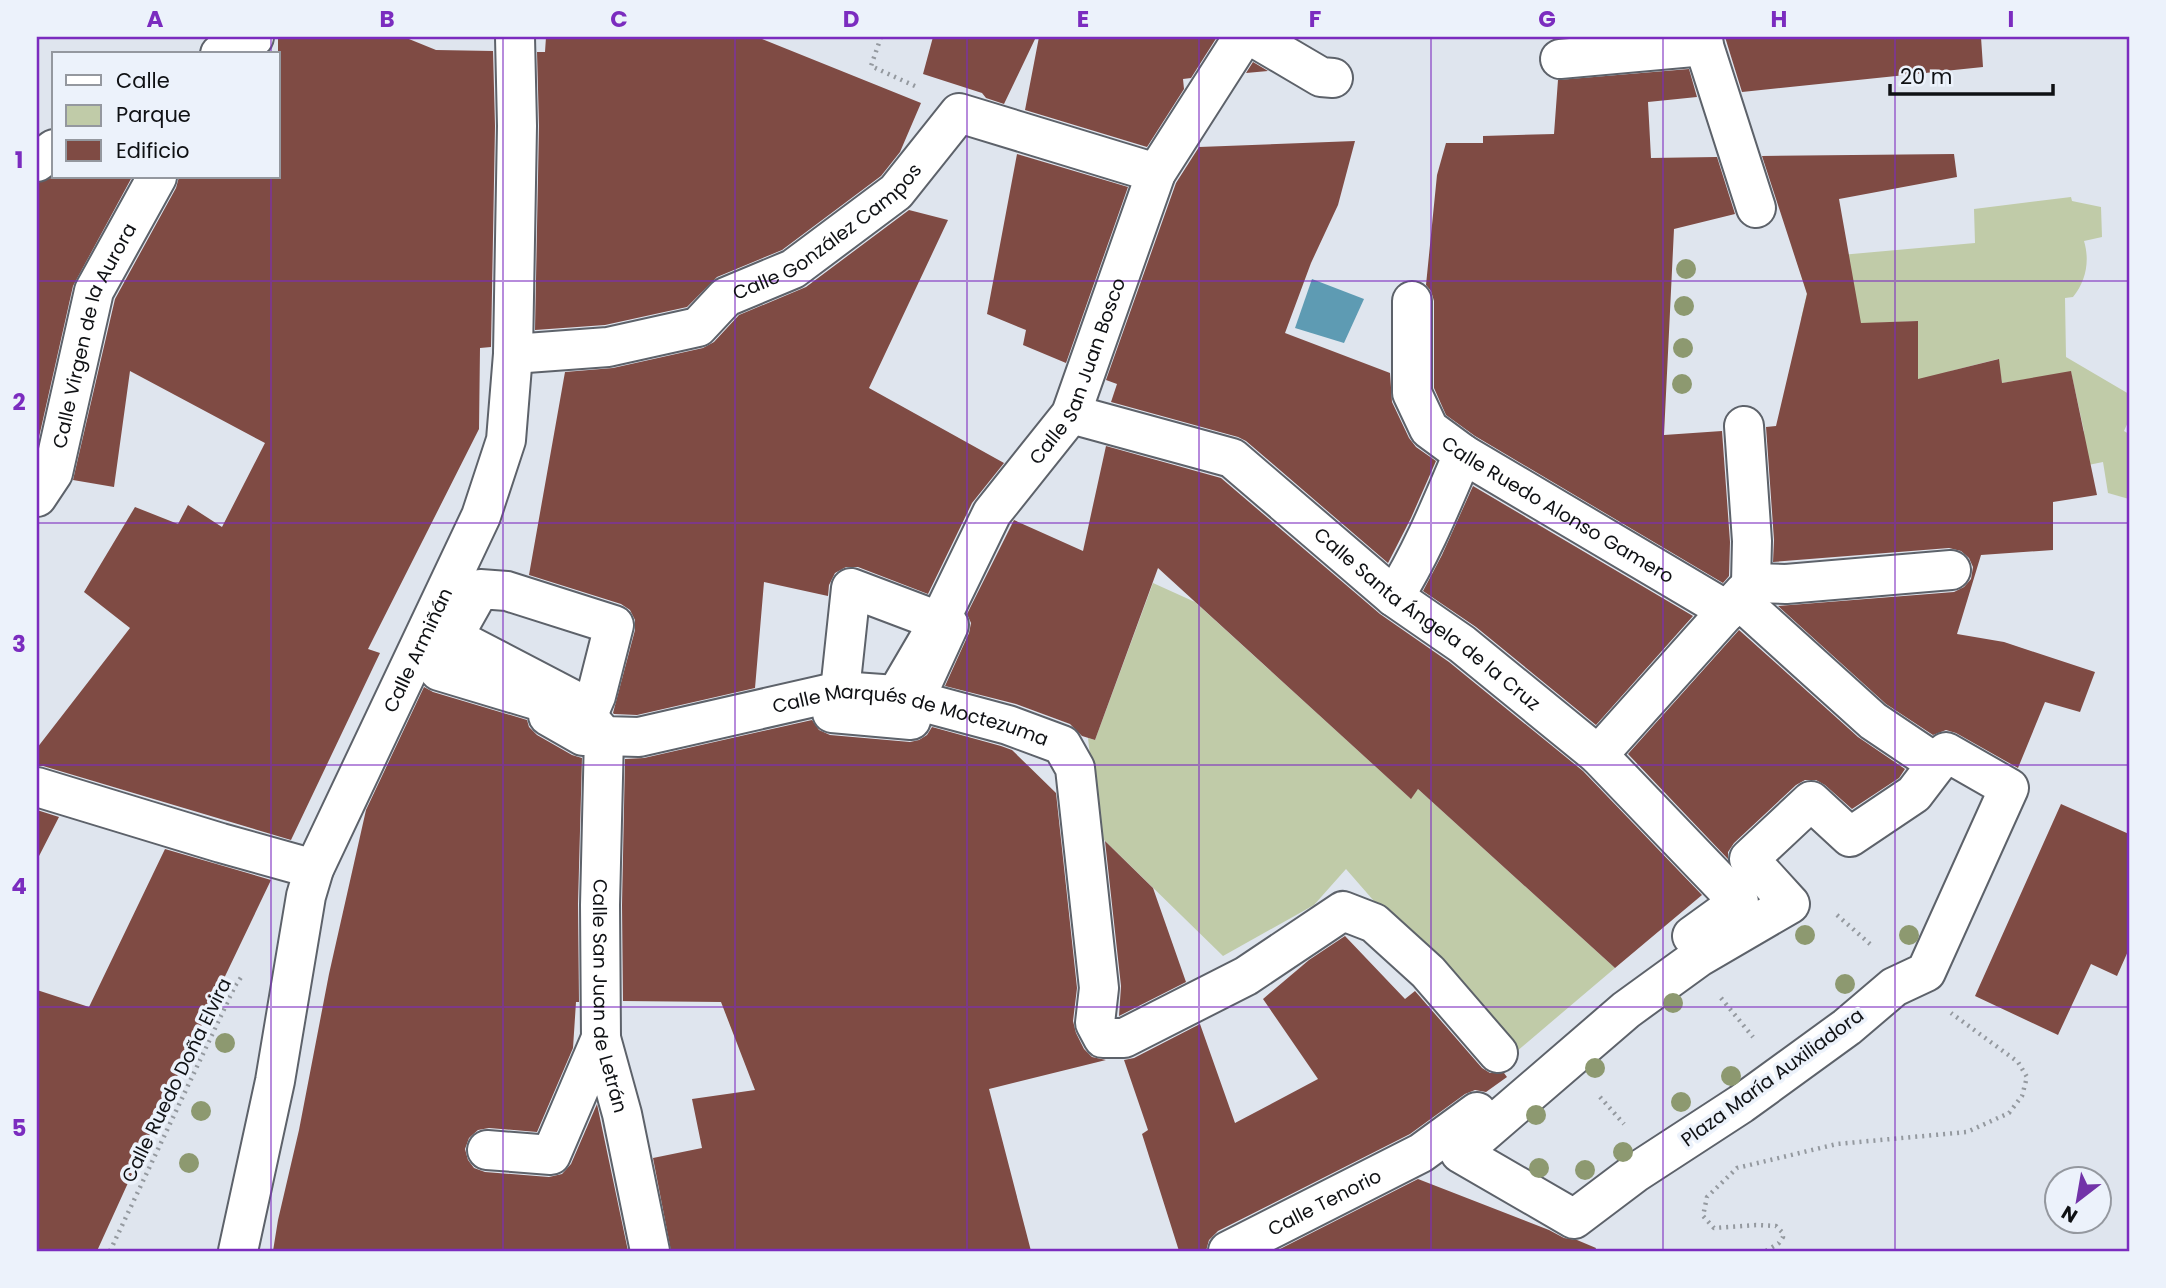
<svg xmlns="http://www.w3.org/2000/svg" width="2166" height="1288" font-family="Poppins,sans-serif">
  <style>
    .green { fill: #c0cba8 }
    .water { fill: #5e9bb3 }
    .building { fill: #7f4b44 }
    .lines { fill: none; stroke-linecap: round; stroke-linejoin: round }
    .minor-casing { stroke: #5d626a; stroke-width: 42 }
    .path { stroke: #94999f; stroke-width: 4.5; stroke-dasharray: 2 5; stroke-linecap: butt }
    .minor { stroke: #fff; stroke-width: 38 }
    .tree { fill: #8d9970 }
    .grid { fill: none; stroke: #7b2cbf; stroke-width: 2; stroke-opacity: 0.55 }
    .labels { text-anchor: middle; stroke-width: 7; stroke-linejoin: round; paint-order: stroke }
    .street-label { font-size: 19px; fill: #0f1114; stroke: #ecf2fb }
    .neatline { fill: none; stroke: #7b2cbf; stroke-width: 2.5 }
    .grid-label { font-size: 23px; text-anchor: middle; font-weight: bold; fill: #7b2cbf }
  </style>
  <rect width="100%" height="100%" fill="#dfe5ee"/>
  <path class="green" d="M 2071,197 L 2072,201 L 2101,207 L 2102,237 L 2084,241 C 2090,261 2086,281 2073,297 L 2065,298 L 2066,357 L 2129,394 L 2129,420 L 2124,431 L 2129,434 L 2129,499 L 2108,493 L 2103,462 L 2030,477 L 2026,458 L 2084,431 L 2071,372 L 2002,383 L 1998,359 L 1951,371 L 1918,384 L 1918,321 L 1833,325 L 1801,319 L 1807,293 L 1796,259 L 1975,243 L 1974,209 Z
    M 1153,583 L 1195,602 L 1410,798 L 1418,789 L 1615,968 L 1510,1057 L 1346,869 L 1314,905 L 1223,956 L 1099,835 L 1088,738 L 1095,740 Z"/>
  <path class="water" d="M 1312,279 L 1364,299 L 1344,343 L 1295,328 Z"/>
  <path class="building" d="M 278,37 L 404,37 L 436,50 L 493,51 L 495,126 L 491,347 L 480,348 L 479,429 L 368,649 L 380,653 L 291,840 L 43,766 L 37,766 L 37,748 L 130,628 L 84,592 L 135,507 L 178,524 L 188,505 L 222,527 L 265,443 L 130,371 L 114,487 L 73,480 L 115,299 L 176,188 L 179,177 L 278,177 Z
    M 546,37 L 757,37 L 921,103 L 900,152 L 881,176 L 782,250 L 717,277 L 687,307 L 605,325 L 535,330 L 539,126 L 537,52 L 545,52 Z
    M 933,37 L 1036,37 L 1004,104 L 986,98 L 982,93 L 923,74 Z
    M 1039,37 L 1217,37 L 1191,78 L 1183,79 L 1184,89 L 1147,147 L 1025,110 Z
    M 1725,37 L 1981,37 L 1983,67 L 1742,92 Z
    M 1253,62 L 1268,71 L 1246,73 Z
    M 1689,69 L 1697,97 L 1648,102 L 1651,158 L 1717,157 L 1735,214 L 1674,229 L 1664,435 L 1722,431 L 1730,542 L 1729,576 L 1723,583 L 1475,436 L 1446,415 L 1434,388 L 1434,301 L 1431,291 L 1426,285 L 1437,175 L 1446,143 L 1483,143 L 1483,136 L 1554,134 L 1558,80 Z
    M 1355,141 L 1338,205 L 1311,263 L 1285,333 L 1390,373 L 1392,402 L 1409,438 L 1416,447 L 1436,461 L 1411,518 L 1388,563 L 1246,441 L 1238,437 L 1111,402 L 1117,384 L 1106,380 L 1176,183 L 1199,147 Z
    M 1017,154 L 1128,187 L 1066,363 L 1023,345 L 1026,330 L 987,314 Z
    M 1954,154 L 1957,177 L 1839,199 L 1861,323 L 1918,321 L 1918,379 L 1999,359 L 2002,383 L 2071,371 L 2097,495 L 2053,502 L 2053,550 L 1981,555 L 1957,634 L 2004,642 L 2095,672 L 2080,712 L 2045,702 L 2018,768 L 1956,733 L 1946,730 L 1933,735 L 1886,704 L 1778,606 L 1954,592 L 1964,587 L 1971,579 L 1973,567 L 1969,558 L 1961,551 L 1949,548 L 1773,562 L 1774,540 L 1766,427 L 1776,426 L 1807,294 L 1762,156 Z
    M 54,177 L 132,177 L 73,286 L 37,446 L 37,183 Z
    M 909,210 L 948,220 L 869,388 L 1004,463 L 972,503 L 928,594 L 858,567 L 846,567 L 835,573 L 829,585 L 828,596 L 764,582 L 755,688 L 637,715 L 614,714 L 613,713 L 635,630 L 635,620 L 630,610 L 621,604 L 529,575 L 565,372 L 613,368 L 703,348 L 714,342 L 739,315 L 806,287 Z
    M 1106,446 L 1221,478 L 1380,614 L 1449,662 L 1583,771 L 1702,895 L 1615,968 L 1418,789 L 1411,799 L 1158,568 L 1095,740 L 1082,736 L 1070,724 L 1016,704 L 945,686 L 969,633 L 971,623 L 967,614 L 1014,520 L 1083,551 Z
    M 1473,486 L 1693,616 L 1596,725 L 1476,627 L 1423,591 L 1442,555 Z
    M 1739,630 L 1858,737 L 1905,769 L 1899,778 L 1852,809 L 1825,785 L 1816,780 L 1805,780 L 1796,785 L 1734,843 L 1728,852 L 1728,859 L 1628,754 Z
    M 424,687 L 433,692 L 527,720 L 529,727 L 537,735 L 572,755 L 582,758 L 578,904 L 579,1002 L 576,1002 L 573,1048 L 537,1132 L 489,1128 L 478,1130 L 469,1138 L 465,1149 L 468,1160 L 474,1168 L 485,1172 L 549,1177 L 562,1174 L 571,1164 L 597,1104 L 628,1251 L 273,1251 L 278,1220 L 299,1130 L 329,974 L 366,810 Z
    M 812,720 L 819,730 L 830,735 L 910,742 L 919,740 L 927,735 L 932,727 L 1001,746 L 1012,750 L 1056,793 L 1077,988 L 1073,1021 L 1076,1033 L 1084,1049 L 1092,1057 L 1106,1060 L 989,1089 L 1031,1251 L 671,1251 L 653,1158 L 702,1148 L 692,1099 L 755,1090 L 721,1002 L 623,1001 L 622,905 L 625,759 L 644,758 Z
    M 2061,804 L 2129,834 L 2129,949 L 2117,976 L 2091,964 L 2058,1035 L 1975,996 Z
    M 37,810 L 59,817 L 37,860 Z
    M 1105,841 L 1153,888 L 1186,982 L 1119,1016 L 1121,986 Z
    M 165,849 L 271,880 L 163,1106 L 97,1251 L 37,1251 L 37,990 L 89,1007 Z
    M 1345,936 L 1405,999 L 1415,991 L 1482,1068 L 1490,1073 L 1504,1073 L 1507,1077 L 1486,1092 L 1475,1090 L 1465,1094 L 1410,1134 L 1218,1231 L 1209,1240 L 1206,1251 L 1179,1251 L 1142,1134 L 1148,1130 L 1124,1060 L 1134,1058 L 1200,1024 L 1235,1123 L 1318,1079 L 1263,999 L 1309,960 Z
    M 1418,1179 L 1549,1230 L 1564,1238 L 1577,1240 L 1596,1248 L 1595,1251 L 1276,1251 Z"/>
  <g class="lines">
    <g class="minor-casing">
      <g id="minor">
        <path d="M 1253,37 L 1321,77 L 1333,78"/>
        <path d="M 1703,37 L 1704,46 L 1756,208"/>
        <path d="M 220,54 L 254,37"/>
        <path d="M 1560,59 L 1704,46"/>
        <path d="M 37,162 L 54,149"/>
        <path id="s1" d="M 1412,301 L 1412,393 L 1429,429 L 1463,454 L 1728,611"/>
        <path id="s2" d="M 513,354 L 608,347 L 698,327 L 726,297 L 793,269 L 896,192 L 959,113 L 1156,173"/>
        <path id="s3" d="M 1071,414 L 1232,458 L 1394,597 L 1462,644 L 1598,755 L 1739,902 L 1692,936"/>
        <path d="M 1744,426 L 1752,541 L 1751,583"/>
        <path id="s4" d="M 37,497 L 53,473 L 94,291 L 157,177"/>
        <path d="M 1751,583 L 1786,584 L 1951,570"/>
        <path d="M 851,588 L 949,625 L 922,684 L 911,720 L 832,713 L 840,691 Z"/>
        <path d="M 480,589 L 507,591 L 614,625 L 596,696 L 587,717 L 583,736 L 548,716 L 549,704 L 439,671 L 453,637 Z"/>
        <path d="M 1394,597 C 1422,553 1442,503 1463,454"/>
        <path d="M 1738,599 L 1873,721 L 1937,764"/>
        <path id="s5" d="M 430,625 L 572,699 L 604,736 L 639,737 L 840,691 L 896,695 L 1008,725 L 1062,745 L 1075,768 L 1099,988 L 1095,1023 L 1103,1038 L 1124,1038 L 1246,976 L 1343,911 L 1374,923 L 1428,972 L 1498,1053"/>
        <path id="s6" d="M 896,695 L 940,620 L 992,513 L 1071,414 L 1156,173 L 1243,37"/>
        <path id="s7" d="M 604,736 L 600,905 L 601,1038 L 622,1114 L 650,1251"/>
        <path d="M 1946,752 L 2009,788 L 1926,972 L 1894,987 L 1847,1027 L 1741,1104 L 1635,1173 L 1574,1219 L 1460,1153 L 1626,1010 L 1699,957 L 1790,904 L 1749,859 L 1811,801 L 1850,837 L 1914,794 Z"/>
        <path d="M 1598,755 L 1744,592"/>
        <path d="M 37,787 L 221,843 L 314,869"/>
        <path d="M 487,1150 L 551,1155 L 601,1038"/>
        <path id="s8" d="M 238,1251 L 275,1081 L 306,896 L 314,869 L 481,516 L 506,440 L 513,354 L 517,126 L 515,37"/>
        <path id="s9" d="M 1228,1251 L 1421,1153 L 1477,1112"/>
      </g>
    </g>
    <path class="path" d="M 881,37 L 871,66 L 917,87
      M 1837,915 L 1870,944
      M 1721,998 L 1753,1037
      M 1600,1097 L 1624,1124
      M 110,1251 L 235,986 L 242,976
      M 1766,1251 L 1779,1243 L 1783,1237 L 1782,1232 L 1776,1226 L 1756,1225 L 1714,1228 L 1703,1216 L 1707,1197 L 1737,1168 L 1837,1144 L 1967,1132 L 2009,1113 L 2022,1096 L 2027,1077 L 2018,1062 L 1951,1013"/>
    <use href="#minor" class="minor"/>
  </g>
  <g class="tree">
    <circle cx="1686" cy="269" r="10"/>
    <circle cx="1684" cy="306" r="10"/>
    <circle cx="1683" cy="348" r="10"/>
    <circle cx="1682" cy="384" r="10"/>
    <circle cx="1805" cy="935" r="10"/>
    <circle cx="1909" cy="935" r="10"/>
    <circle cx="1845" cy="984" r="10"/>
    <circle cx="1673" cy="1003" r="10"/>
    <circle cx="225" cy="1043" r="10"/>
    <circle cx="1595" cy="1068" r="10"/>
    <circle cx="1731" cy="1076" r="10"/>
    <circle cx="1681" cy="1102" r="10"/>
    <circle cx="201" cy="1111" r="10"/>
    <circle cx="1536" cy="1115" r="10"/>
    <circle cx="1623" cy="1152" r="10"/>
    <circle cx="189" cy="1163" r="10"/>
    <circle cx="1539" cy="1168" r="10"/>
    <circle cx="1585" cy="1170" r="10"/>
  </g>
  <path class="grid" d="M 271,37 L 271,54M 503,37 L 503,1251M 735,37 L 735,1251M 967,37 L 967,1251M 1199,37 L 1199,1251M 1431,37 L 1431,1251M 1663,37 L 1663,1251M 1895,37 L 1895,1251M 271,177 L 271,1251M 37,281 L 2129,281M 37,523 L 2129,523M 37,765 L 2129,765M 37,1007 L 2129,1007"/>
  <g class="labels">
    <g class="street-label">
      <text dy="7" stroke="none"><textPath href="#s2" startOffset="350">Calle González Campos</textPath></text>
      <text dy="7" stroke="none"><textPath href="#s4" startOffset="173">Calle Virgen de la Aurora</textPath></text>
      <text dy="7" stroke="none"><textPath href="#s6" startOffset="374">Calle San Juan Bosco</textPath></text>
      <text dy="7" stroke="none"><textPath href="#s1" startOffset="284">Calle Ruedo Alonso Gamero</textPath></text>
      <text dy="7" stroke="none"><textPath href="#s3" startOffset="420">Calle Santa Ángela de la Cruz</textPath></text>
      <text dy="7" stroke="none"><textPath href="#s8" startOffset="632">Calle Armiñán</textPath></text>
      <text dy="7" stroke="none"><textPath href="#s5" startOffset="523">Calle Marqués de Moctezuma</textPath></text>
      <text dy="7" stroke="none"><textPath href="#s7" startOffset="261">Calle San Juan de Letrán</textPath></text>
      <text transform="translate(1772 1077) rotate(-36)" y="7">Plaza María Auxiliadora</text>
      <text transform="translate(176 1080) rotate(-64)" y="7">Calle Ruedo Doña Elvira</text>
      <text dy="7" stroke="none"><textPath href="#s9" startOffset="108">Calle Tenorio</textPath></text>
    </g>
  </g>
  <rect width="2166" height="1288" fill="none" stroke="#ecf2fb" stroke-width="77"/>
  <rect x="52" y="52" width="228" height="126" fill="#ecf2fb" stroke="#94989f" stroke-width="2"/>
  <rect x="66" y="75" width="35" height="10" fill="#ffffff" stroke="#94989f" stroke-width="2"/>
  <text x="116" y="88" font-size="21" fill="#0f1114">Calle</text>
  <rect x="66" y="105" width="35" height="21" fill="#c0cba8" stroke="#94989f" stroke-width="2"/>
  <text x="116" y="122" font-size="21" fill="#0f1114">Parque</text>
  <rect x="66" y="140" width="35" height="21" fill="#7f4b44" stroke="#94989f" stroke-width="2"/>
  <text x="116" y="158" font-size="21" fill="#0f1114">Edificio</text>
  <g transform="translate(2078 1200) rotate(211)"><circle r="33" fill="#ecf2fb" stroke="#94989f" stroke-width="2"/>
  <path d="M0-5L12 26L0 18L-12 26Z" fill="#7233a8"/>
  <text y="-10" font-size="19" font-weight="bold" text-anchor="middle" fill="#0f1114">N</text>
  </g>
  <path d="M1890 84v10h163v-10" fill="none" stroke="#0f1114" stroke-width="3.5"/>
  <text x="1900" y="84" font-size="21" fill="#0f1114" stroke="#ecf2fb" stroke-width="5" paint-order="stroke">20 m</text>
  <rect x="38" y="38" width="2090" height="1212" class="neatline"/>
  <g class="grid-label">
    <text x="155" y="27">A</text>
    <text x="387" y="27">B</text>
    <text x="619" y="27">C</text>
    <text x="851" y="27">D</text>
    <text x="1083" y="27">E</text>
    <text x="1315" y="27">F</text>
    <text x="1547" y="27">G</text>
    <text x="1779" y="27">H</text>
    <text x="2011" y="27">I</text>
    <text x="19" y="168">1</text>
    <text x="19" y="410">2</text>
    <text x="19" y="652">3</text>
    <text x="19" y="894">4</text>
    <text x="19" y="1136">5</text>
  </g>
</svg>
